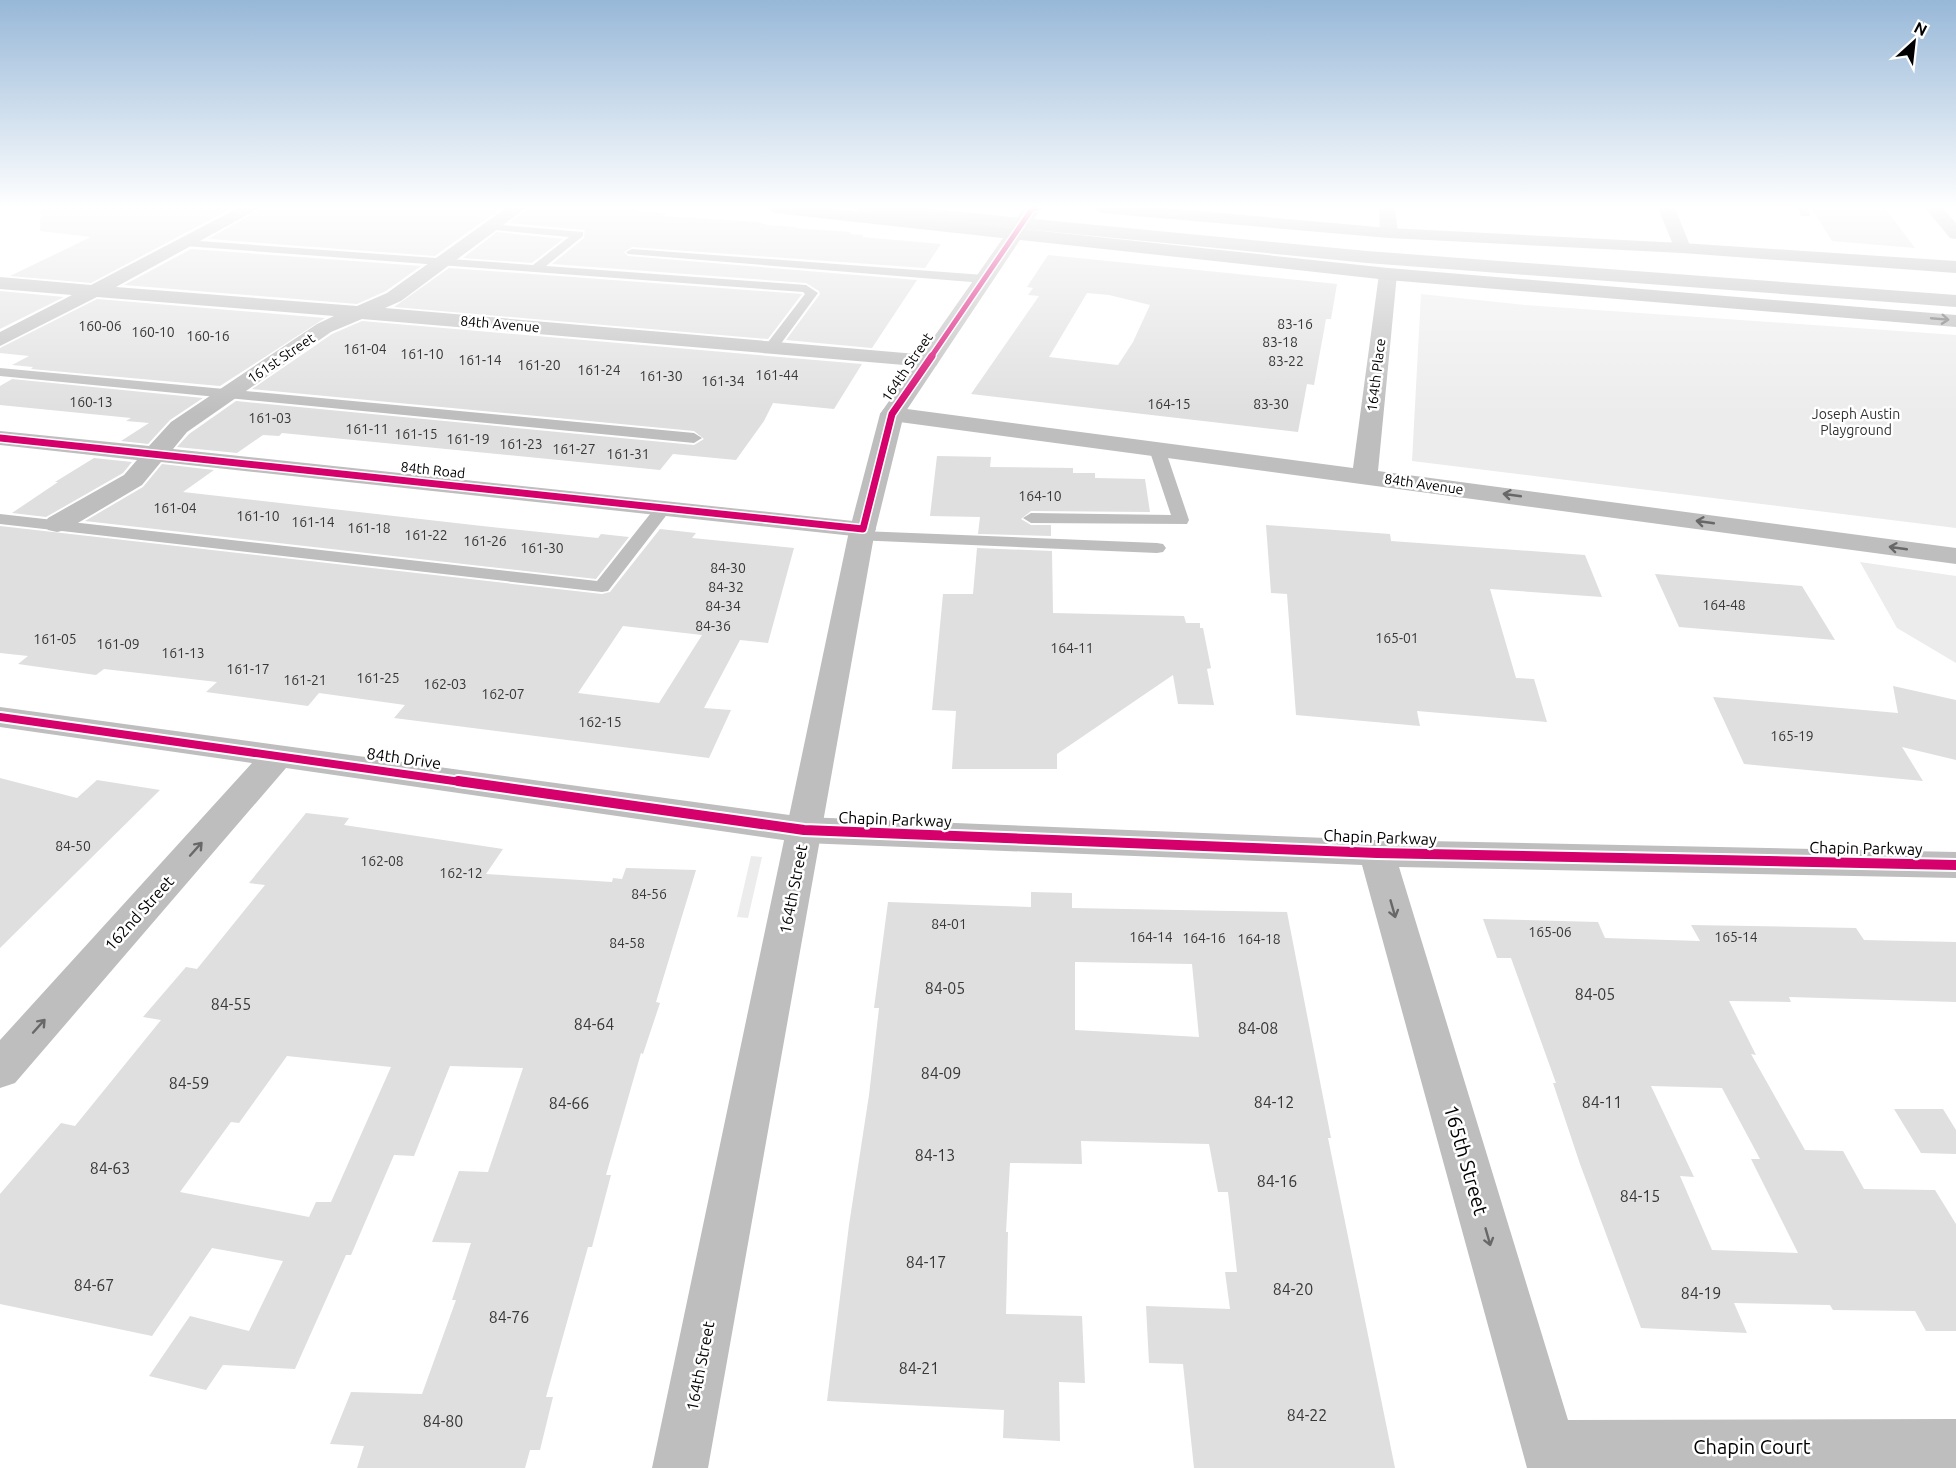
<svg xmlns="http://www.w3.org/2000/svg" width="1956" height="1468" font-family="Ubuntu,sans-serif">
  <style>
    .green { fill: #ececec }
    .building { fill: #dfdfdf; fill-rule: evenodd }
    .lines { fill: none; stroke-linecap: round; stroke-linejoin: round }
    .service { fill: #bebebe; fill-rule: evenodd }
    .minor { fill: #bebebe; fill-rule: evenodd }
    .tertiary { fill: #bebebe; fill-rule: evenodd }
    .secondary { fill: #b8b8b8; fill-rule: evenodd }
    .motorway { fill: #bebebe; fill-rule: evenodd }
    .cycleway-far3-casing { stroke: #fff; stroke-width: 8 }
    .cycleway-far2-casing { stroke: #fff; stroke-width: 10 }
    .cycleway-far1-casing { stroke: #fff; stroke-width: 12 }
    .cycleway-casing { stroke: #fff; stroke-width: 14 }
    .cycleway-far3 { stroke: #d6006c; stroke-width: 5 }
    .cycleway-far2 { stroke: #d6006c; stroke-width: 7 }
    .cycleway-far1 { stroke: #d6006c; stroke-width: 8 }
    .cycleway { stroke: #d6006c; stroke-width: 10 }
    .oneway { stroke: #656565 }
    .oneway2 { stroke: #686868 }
    .labels { text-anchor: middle; stroke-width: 5; stroke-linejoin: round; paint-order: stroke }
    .far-street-label { font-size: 14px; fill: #000; stroke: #fff }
    .number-label { font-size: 14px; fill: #383838 }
    .far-park-label { font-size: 14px; fill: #333; stroke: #fff }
    .street-label { font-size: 16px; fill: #000; stroke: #fff }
    .near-number-label { font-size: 16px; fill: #383838 }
    .near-street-label { font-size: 20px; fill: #000; stroke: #fff }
  </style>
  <rect width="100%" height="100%" fill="#fff"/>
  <path class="green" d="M 1421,294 L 1525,305 L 1956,335 L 1956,528 L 1412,461 Z
    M 1860,562 L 1956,576 L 1956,663 L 1897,628 Z
    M 751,856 L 762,857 L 748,918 L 737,917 Z"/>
  <path class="building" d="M 41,208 L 232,208 L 91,283 L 10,276 L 91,237 L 40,231 Z
    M 262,208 L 501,208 L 435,256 L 208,239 Z
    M 528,208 L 642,208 L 638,212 L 667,213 L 661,216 L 758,222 L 767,225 L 796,227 L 795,228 L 851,232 L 850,234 L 864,235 L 862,237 L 941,244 L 925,268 L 632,247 L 624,252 L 628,256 L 917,280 L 872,348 L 786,340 L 820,294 L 819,291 L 806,283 L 552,264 L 584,238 L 585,230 L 509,223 Z
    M 1811,208 L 1885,208 L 1915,248 L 1832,241 Z
    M 497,232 L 563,239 L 532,263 L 463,258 Z
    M 191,249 L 421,266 L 386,291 L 357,304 L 124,285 Z
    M 1048,255 L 1337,284 L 1331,319 L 1326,319 L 1314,385 L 1307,384 L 1298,432 L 971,394 L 1039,296 L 1028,295 L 1033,288 L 1027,287 ZM 1087,293 L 1109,295 L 1150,305 L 1133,342 L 1118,365 L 1049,357 Z
    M 449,268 L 802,294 L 768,339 L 394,307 Z
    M 0,291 L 64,297 L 0,329 Z
    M 97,299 L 325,318 L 220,386 L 31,369 L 33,367 L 12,365 L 29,356 L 0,353 L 0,348 Z
    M 362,321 L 862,364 L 834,409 L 773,403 L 764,421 L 736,460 L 673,454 L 660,470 L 282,433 L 279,436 L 263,435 L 237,453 L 177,447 L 189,434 L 236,401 L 694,445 L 704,439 L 694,431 L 252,389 L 332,334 Z
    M 12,379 L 203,398 L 170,420 L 148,444 L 121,441 L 149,423 L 126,421 L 131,418 L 0,405 L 0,386 Z
    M 937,456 L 991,457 L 990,467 L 1073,468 L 1073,473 L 1095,473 L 1095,478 L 1145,479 L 1150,512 L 1031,511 L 1021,519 L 1031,525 L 1051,525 L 1051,536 L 978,534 L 980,517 L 930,516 Z
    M 94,458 L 132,462 L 123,473 L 46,517 L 12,513 L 58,482 L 55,482 Z
    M 162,464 L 214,470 L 183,492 L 482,526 L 598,538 L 601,534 L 629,537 L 596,579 L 85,521 L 143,487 Z
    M 1266,525 L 1390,534 L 1391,541 L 1585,555 L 1602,597 L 1490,589 L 1516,678 L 1534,679 L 1547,722 L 1417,711 L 1420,726 L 1296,715 L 1287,594 L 1271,593 Z
    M 0,526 L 602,594 L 610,592 L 660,529 L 696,533 L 692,538 L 794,548 L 768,643 L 740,640 L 704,708 L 731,710 L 709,758 L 394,718 L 405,705 L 319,693 L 308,706 L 206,692 L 217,682 L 104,669 L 96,675 L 18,664 L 28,656 L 0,653 ZM 623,626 L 702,635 L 659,703 L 578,693 Z
    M 977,548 L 1052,551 L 1053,613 L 1184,616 L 1186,623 L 1200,623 L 1200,628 L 1203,628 L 1211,668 L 1207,669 L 1214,705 L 1178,704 L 1173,675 L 1057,754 L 1057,769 L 952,769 L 956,711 L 932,710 L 943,594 L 973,594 Z
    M 1655,574 L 1802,586 L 1835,640 L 1679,627 Z
    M 1893,686 L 1956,700 L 1956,760 L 1902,747 L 1923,781 L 1744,764 L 1713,697 L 1898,713 Z
    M 0,778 L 77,798 L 97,780 L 160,790 L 0,948 Z
    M 306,813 L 349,818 L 344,825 L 503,849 L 486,874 L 612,882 L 613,878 L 622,879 L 626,868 L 696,870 L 656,1002 L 660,1003 L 643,1054 L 641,1053 L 606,1175 L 611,1175 L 592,1247 L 588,1247 L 546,1397 L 553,1397 L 540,1450 L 530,1450 L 525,1468 L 357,1468 L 364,1446 L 330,1444 L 351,1392 L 422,1394 L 456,1300 L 452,1300 L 471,1243 L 432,1242 L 459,1171 L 488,1172 L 523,1068 L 450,1066 L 414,1156 L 394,1155 L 351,1255 L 346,1255 L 295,1369 L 223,1365 L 206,1390 L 149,1376 L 190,1316 L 249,1331 L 283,1261 L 212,1248 L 152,1336 L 0,1304 L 0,1194 L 61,1123 L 75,1126 L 161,1020 L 143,1017 L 186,967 L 197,969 L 265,885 L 249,883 ZM 287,1056 L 391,1067 L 331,1202 L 316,1202 L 309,1217 L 180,1192 L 231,1122 L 239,1123 Z
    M 1031,892 L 1072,893 L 1072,908 L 1287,912 L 1331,1138 L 1328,1138 L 1395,1468 L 1194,1468 L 1183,1364 L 1149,1363 L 1146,1306 L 1230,1309 L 1225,1272 L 1237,1272 L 1228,1192 L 1218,1192 L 1209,1144 L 1081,1141 L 1082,1164 L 1010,1163 L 1006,1232 L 1008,1232 L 1006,1314 L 1082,1316 L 1085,1383 L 1059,1382 L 1060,1441 L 1003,1438 L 1004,1410 L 827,1401 L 849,1225 L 869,1095 L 879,1008 L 874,1008 L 888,902 L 1031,907 ZM 1075,962 L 1192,964 L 1199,1037 L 1075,1030 Z
    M 1483,919 L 1598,922 L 1605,938 L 1700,941 L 1691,925 L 1856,928 L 1864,940 L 1956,942 L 1956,1002 L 1789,997 L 1791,1002 L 1729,1001 L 1756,1055 L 1751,1054 L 1805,1150 L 1843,1151 L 1864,1189 L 1935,1190 L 1956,1224 L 1956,1331 L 1926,1331 L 1915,1311 L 1833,1310 L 1830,1305 L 1734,1303 L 1747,1333 L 1641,1328 L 1580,1164 L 1553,1083 L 1556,1083 L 1511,958 L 1497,958 ZM 1651,1086 L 1722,1088 L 1760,1159 L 1751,1159 L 1798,1253 L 1712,1250 L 1680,1176 L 1694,1177 Z
    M 1894,1109 L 1943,1109 L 1956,1130 L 1956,1154 L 1921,1153 Z"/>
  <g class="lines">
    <path class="service" d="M 1797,208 L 1808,208 L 1810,214 L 1809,216 L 1801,216 Z
      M 489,224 L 583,232 L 583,236 L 546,266 L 806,285 L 818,293 L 777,349 L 772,350 L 765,346 L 805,294 L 803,292 L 185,246 L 179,243 L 185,240 L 533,265 L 569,237 L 485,229 L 485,225 Z
      M 632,249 L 984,275 L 990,279 L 984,283 L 628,254 L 626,252 Z
      M 0,368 L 694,433 L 702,438 L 694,443 L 0,376 Z
      M 1157,444 L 1165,449 L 1189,520 L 1187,524 L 1031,523 L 1023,518 L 1031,513 L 1171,515 L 1149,449 Z
      M 664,503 L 672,508 L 608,591 L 602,592 L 0,524 L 0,514 L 597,581 L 658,504 Z
      M 861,531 L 1157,543 L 1163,544 L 1166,548 L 1163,552 L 1157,553 L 855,540 L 852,536 L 855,532 Z"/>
    <path class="minor" d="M 238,208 L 260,208 L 116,287 L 357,306 L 387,293 L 506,208 L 526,208 L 401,301 L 385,308 L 928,355 L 936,356 L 939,361 L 936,366 L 928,367 L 362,319 L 331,332 L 187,432 L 173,449 L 872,523 L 876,529 L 872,535 L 863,537 L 161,462 L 142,485 L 66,530 L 57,532 L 48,530 L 44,524 L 48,518 L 124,475 L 137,460 L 0,445 L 0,431 L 149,446 L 171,422 L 317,324 L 334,316 L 97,297 L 0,346 L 0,332 L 72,295 L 0,289 L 0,277 L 91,285 Z
      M 1379,208 L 1395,208 L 1398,233 L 1395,237 L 1383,237 L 1380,233 Z
      M 1658,208 L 1675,208 L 1691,248 L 1688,252 L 1676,252 Z
      M 1925,208 L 1943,208 L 1956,223 L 1956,239 L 1950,238 Z
      M 1388,268 L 1395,270 L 1397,274 L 1378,471 L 1956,548 L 1956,564 L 892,421 L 884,419 L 880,414 L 884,409 L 892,407 L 1353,468 L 1379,274 L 1381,270 Z
      M 0,707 L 804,817 L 1377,840 L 1956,852 L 1956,878 L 1399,867 L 1568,1420 L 1956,1419 L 1956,1468 L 1527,1468 L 1362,865 L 804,843 L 286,768 L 15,1083 L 0,1088 L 0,1040 L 252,763 L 0,727 Z"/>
    <path class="tertiary" d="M 1024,208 L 1045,208 L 1038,213 L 904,414 L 874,536 L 708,1468 L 652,1468 L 848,536 L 880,414 Z"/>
    <path class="secondary" d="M 766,208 L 826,208 L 1388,268 L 1956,315 L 1956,327 L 1388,280 L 774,213 Z
      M 1093,208 L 1165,208 L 1389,228 L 1682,243 L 1956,261 L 1956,273 L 1682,253 L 1389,238 L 1101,213 Z"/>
    <path class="motorway" d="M 854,208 L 919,208 L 1367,251 L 1956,295 L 1956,307 L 1367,263 L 862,213 Z"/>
    <g class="cycleway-far3-casing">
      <path id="cycleway-far3" d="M 931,357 L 1032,209 L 1037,208"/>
    </g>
    <g class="cycleway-far2-casing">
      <path id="cycleway-far2" d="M 0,438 L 863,529 L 892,414 L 932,356"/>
    </g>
    <g class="cycleway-far1-casing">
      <path id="cycleway-far1" d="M 0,717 L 468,783"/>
    </g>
    <g class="cycleway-casing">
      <path id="cycleway" d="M 458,781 L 804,830 L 1377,853 L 1956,865"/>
    </g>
    <use href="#cycleway-far3" class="cycleway-far3"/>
    <use href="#cycleway-far2" class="cycleway-far2"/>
    <use href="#cycleway-far1" class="cycleway-far1"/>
    <use href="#cycleway" class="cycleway"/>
  </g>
  <defs><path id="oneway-shaft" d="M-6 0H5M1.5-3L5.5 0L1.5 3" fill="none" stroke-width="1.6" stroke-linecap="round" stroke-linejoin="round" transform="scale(1.5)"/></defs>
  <use class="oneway" href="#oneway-shaft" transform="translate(1940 319) rotate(5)"/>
  <g class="oneway2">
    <use href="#oneway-shaft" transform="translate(1512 495) rotate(-172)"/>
    <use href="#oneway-shaft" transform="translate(1705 522) rotate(-172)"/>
    <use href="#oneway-shaft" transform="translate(1898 548) rotate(-172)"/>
    <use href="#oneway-shaft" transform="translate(196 849) rotate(-48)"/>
    <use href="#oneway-shaft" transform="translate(1393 909) rotate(74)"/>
    <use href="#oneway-shaft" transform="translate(39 1026) rotate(-48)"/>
    <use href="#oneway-shaft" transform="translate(1488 1237) rotate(74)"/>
  </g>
  <linearGradient id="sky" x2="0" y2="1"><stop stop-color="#97b8d8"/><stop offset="0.5" stop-color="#fff"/><stop offset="1" stop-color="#fff" stop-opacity="0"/></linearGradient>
  <rect width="1956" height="414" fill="url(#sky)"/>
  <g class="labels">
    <g class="far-street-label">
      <text transform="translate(500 324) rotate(5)" y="5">84th Avenue</text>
      <text transform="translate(281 358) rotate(-34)" y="5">161st Street</text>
      <text transform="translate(907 367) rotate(-56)" y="5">164th Street</text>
      <text transform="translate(1376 375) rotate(-83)" y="5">164th Place</text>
      <text transform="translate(433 470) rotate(6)" y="5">84th Road</text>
      <text transform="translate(1424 484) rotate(8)" y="5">84th Avenue</text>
    </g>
    <g class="number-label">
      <text x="1295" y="329">83-16</text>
      <text x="100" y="331">160-06</text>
      <text x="153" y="337">160-10</text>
      <text x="208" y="341">160-16</text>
      <text x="1280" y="347">83-18</text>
      <text x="365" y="354">161-04</text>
      <text x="422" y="359">161-10</text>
      <text x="480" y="365">161-14</text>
      <text x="1286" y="366">83-22</text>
      <text x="539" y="370">161-20</text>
      <text x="599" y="375">161-24</text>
      <text x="777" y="380">161-44</text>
      <text x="661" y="381">161-30</text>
      <text x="723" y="386">161-34</text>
      <text x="91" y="407">160-13</text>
      <text x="1169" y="409">164-15</text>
      <text x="1271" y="409">83-30</text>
      <text x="270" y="423">161-03</text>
      <text x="367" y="434">161-11</text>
      <text x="416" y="439">161-15</text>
      <text x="468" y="444">161-19</text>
      <text x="521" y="449">161-23</text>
      <text x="574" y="454">161-27</text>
      <text x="628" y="459">161-31</text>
      <text x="1040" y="501">164-10</text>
      <text x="175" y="513">161-04</text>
      <text x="258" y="521">161-10</text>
      <text x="313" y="527">161-14</text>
      <text x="369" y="533">161-18</text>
      <text x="426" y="540">161-22</text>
      <text x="485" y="546">161-26</text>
      <text x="542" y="553">161-30</text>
      <text x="728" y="573">84-30</text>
      <text x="726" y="592">84-32</text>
      <text x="1724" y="610">164-48</text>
      <text x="723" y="611">84-34</text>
      <text x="713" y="631">84-36</text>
      <text x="1397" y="643">165-01</text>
      <text x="55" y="644">161-05</text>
      <text x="118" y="649">161-09</text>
      <text x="1072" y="653">164-11</text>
      <text x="183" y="658">161-13</text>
      <text x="248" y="674">161-17</text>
      <text x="378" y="683">161-25</text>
      <text x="305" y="685">161-21</text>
      <text x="445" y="689">162-03</text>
      <text x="503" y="699">162-07</text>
      <text x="600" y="727">162-15</text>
      <text x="1792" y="741">165-19</text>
      <text x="73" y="851">84-50</text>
      <text x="382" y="866">162-08</text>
      <text x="461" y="878">162-12</text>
      <text x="649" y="899">84-56</text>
      <text x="949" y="929">84-01</text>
      <text x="1550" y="937">165-06</text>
      <text x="1151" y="942">164-14</text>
      <text x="1736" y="942">165-14</text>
      <text x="1204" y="943">164-16</text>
      <text x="1259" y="944">164-18</text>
      <text x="627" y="948">84-58</text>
    </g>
    <g class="far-park-label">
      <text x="1856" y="419">Joseph Austin<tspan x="1856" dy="16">Playground</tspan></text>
    </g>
    <g class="street-label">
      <text transform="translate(404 758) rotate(8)" y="6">84th Drive</text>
      <text transform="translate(895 819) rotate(2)" y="6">Chapin Parkway</text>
      <text transform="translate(1380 837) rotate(2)" y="6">Chapin Parkway</text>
      <text transform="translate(1866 848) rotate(1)" y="6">Chapin Parkway</text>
      <text transform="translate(793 889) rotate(-79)" y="6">164th Street</text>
      <text transform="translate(139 913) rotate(-48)" y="6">162nd Street</text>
      <text transform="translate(700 1366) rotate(-79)" y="6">164th Street</text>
    </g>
    <g class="near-number-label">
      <text x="945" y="994">84-05</text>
      <text x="1595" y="1000">84-05</text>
      <text x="231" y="1010">84-55</text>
      <text x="594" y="1030">84-64</text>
      <text x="1258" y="1034">84-08</text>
      <text x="941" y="1079">84-09</text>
      <text x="189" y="1089">84-59</text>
      <text x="1274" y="1108">84-12</text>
      <text x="1602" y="1108">84-11</text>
      <text x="569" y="1109">84-66</text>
      <text x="935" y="1161">84-13</text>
      <text x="110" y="1174">84-63</text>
      <text x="1277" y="1187">84-16</text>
      <text x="1640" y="1202">84-15</text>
      <text x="926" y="1268">84-17</text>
      <text x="94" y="1291">84-67</text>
      <text x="1293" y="1295">84-20</text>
      <text x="1701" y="1299">84-19</text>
      <text x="509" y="1323">84-76</text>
      <text x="919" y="1374">84-21</text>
      <text x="1307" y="1421">84-22</text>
      <text x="443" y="1427">84-80</text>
    </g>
    <g class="near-street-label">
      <text transform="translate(1466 1160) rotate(74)" y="7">165th Street</text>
      <text x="1752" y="1454">Chapin Court</text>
    </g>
  </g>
  <g transform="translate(1914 42) rotate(27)" stroke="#ffffff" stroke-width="4.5" paint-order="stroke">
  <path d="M0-4.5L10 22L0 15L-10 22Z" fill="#000000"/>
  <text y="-9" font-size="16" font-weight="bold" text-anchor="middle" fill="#000000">N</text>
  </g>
</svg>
